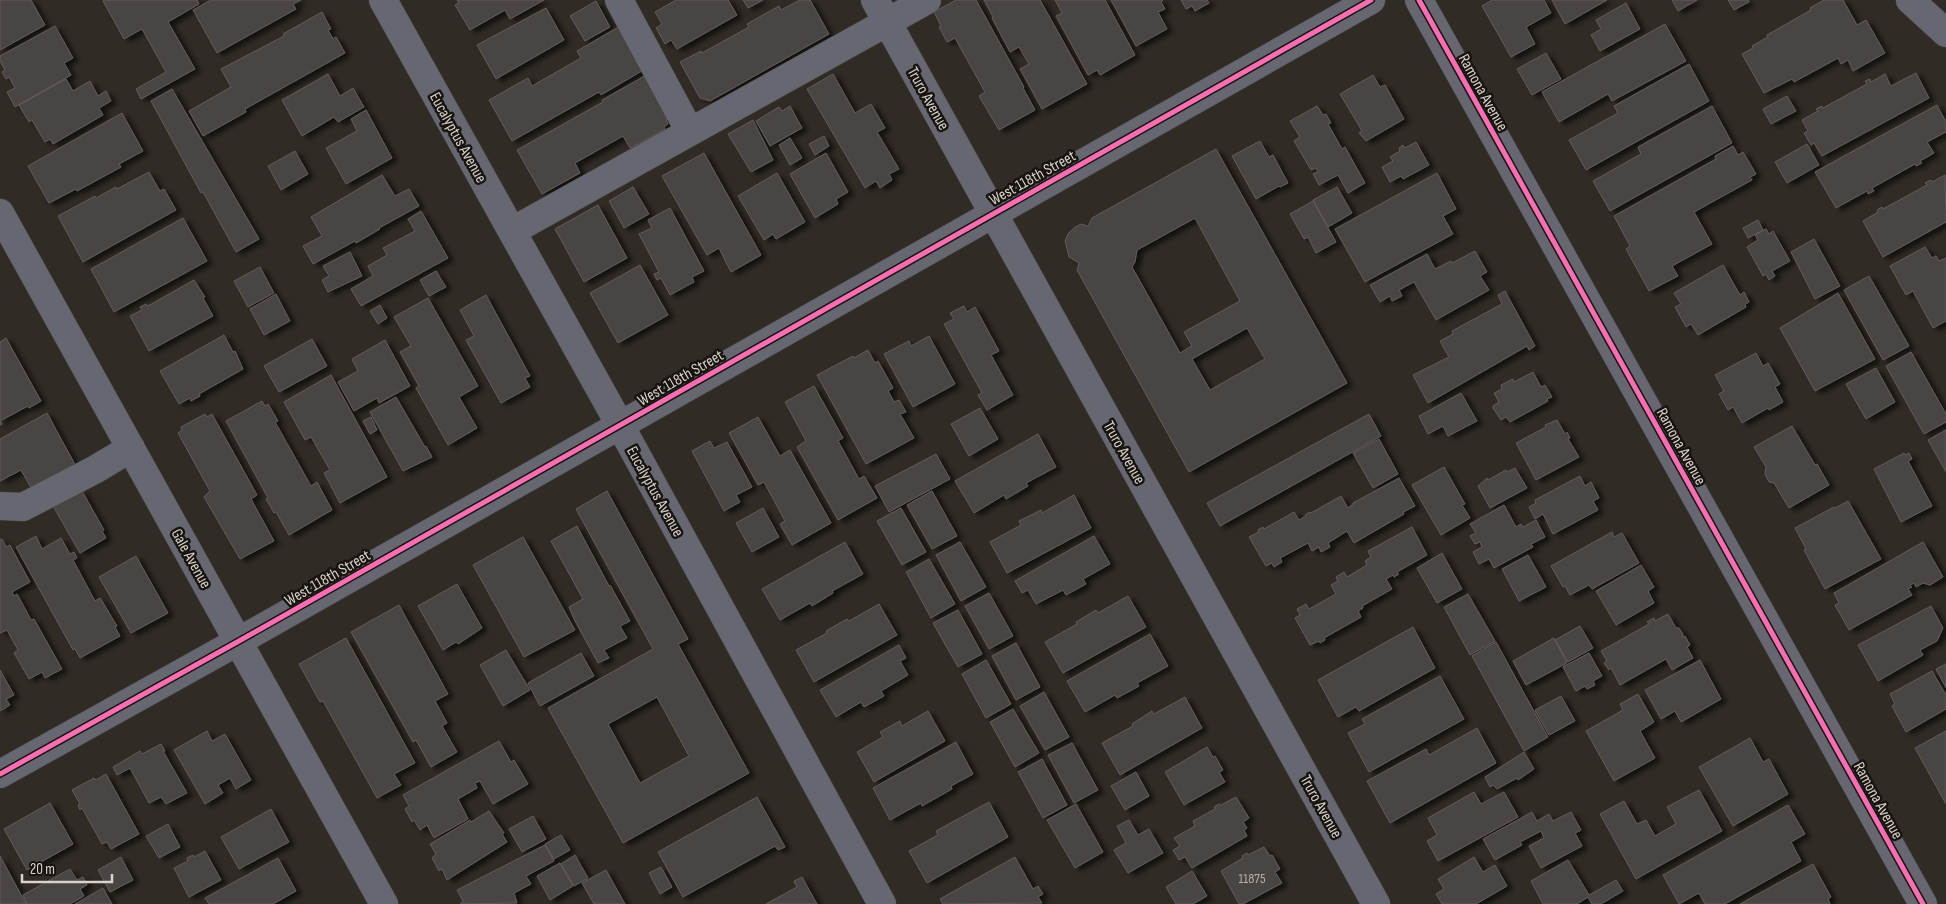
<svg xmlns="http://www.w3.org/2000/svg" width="1946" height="904" font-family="'Sofia Sans Condensed',sans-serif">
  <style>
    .building { fill: #4a4443; stroke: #625d5c; fill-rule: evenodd; filter: url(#shadow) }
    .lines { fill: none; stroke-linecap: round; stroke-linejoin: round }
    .minor-casing { stroke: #4a4641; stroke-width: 29 }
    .minor { stroke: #676772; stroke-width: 28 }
    .cycleway-casing { stroke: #181510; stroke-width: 8 }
    .cycleway { stroke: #f96db3; stroke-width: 5 }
    .labels { text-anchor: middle; stroke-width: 5; stroke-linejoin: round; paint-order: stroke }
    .number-label { font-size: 14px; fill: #b5afaa }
    .street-label { font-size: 16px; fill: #d9d3cd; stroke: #181510 }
  </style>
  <defs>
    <filter id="shadow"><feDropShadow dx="5.5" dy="3" stdDeviation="2.5" flood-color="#0009"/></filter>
  </defs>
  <rect width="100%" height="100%" fill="#302b25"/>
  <path class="building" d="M 0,0 L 31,0 L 45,25 L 0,50 Z
    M 105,0 L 197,0 L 199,4 L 168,22 L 195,69 L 141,99 L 136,89 L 166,72 L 142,29 L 124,39 L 103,1 Z
    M 211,0 L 301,0 L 293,4 L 296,9 L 217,53 L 193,10 Z
    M 457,0 L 544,0 L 510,19 L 505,10 L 470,30 L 455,5 L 459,3 Z
    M 676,0 L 728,0 L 737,15 L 677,49 L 671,40 L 665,44 L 656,28 L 662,24 L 655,12 Z
    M 743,0 L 763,0 L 748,8 Z
    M 800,0 L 810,0 L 829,34 L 710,101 L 700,98 L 680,62 L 701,51 L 702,53 L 749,27 L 747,24 L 779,6 L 781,10 Z
    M 956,0 L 976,0 L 1024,87 L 1023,88 L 1035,110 L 999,130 L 979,96 L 985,92 L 955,38 L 947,42 L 939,27 L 941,26 L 934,12 Z
    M 984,0 L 1040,0 L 1087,84 L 1042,109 L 1020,69 L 1029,64 L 1019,47 L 1010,52 L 992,18 L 993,17 Z
    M 1055,0 L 1105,0 L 1135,55 L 1100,75 L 1097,70 L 1088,75 L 1056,16 L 1062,13 Z
    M 1111,0 L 1163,0 L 1161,2 L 1165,9 L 1158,12 L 1167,29 L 1136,46 Z
    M 1181,0 L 1207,0 L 1209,3 L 1195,11 L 1192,6 L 1186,9 Z
    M 1492,0 L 1544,0 L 1551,13 L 1526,27 L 1535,44 L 1511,57 L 1482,6 Z
    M 1552,0 L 1607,0 L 1565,24 Z
    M 1672,0 L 1697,0 L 1678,11 Z
    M 1728,0 L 1748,0 L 1749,2 L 1734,10 Z
    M 1824,0 L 1843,0 L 1857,25 L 1866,20 L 1885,53 L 1853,71 L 1848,60 L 1841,64 L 1838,58 L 1794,82 L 1792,79 L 1764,93 L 1742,54 L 1753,48 L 1752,46 L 1768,37 L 1767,35 L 1811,10 L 1810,8 Z
    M 596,1 L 610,27 L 585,41 L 570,16 Z
    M 1626,3 L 1640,29 L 1600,51 L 1591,35 L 1601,29 L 1596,20 Z
    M 546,8 L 564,40 L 496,79 L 477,45 Z
    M 322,12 L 331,29 L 328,30 L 333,39 L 336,37 L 345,53 L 245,109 L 246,112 L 203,136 L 189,111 L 231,87 L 221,69 L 284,36 L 283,34 Z
    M 1665,24 L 1686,61 L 1612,101 L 1608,94 L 1559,122 L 1542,92 Z
    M 55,26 L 73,58 L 64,63 L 71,75 L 15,107 L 7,92 L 15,88 L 9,77 L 6,79 L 2,72 L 5,70 L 0,61 L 0,56 Z
    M 620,26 L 645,69 L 601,95 L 599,92 L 512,141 L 489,100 L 528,78 L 532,86 L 581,58 L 577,51 Z
    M 1546,53 L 1561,79 L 1532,95 L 1517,69 Z
    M 1689,64 L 1709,101 L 1586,170 L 1569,140 L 1618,113 L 1614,106 Z
    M 1916,73 L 1929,98 L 1822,156 L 1814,143 L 1811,145 L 1804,133 L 1808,131 L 1802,120 L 1818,111 L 1816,109 L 1822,106 L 1823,108 L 1867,84 L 1865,81 L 1870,79 L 1871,82 L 1885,74 L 1891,86 Z
    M 328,74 L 340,96 L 353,88 L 364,107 L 338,122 L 334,117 L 302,136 L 282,100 Z
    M 648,74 L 668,119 L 666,120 L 668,124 L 664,127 L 665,129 L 630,148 L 623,136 L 575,163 L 580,173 L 542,194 L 517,150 L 603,102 L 602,100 Z
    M 833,74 L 855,113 L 871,104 L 885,128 L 877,132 L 899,169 L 889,174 L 892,180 L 880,188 L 876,181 L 865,188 L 807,89 Z
    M 1373,75 L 1380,87 L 1385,85 L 1404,119 L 1366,141 L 1359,133 L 1362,131 L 1340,94 Z
    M 66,79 L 73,91 L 90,81 L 98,96 L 106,91 L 111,101 L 99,108 L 103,115 L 53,144 L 50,139 L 45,142 L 32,120 L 29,122 L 19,105 Z
    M 172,89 L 259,239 L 236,252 L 203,192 L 201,193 L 151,101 Z
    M 1787,96 L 1796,111 L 1771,124 L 1763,109 Z
    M 1937,105 L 1946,122 L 1946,132 L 1927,142 L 1934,153 L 1920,161 L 1922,163 L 1916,166 L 1915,164 L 1872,188 L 1874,191 L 1868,194 L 1867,191 L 1836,208 L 1815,172 Z
    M 790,106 L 802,128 L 770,146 L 756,121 L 779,107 L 782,111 Z
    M 1317,106 L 1323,115 L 1326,114 L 1331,123 L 1328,124 L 1342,149 L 1345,147 L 1365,183 L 1348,193 L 1338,175 L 1319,185 L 1313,174 L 1318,172 L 1316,168 L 1311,170 L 1294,141 L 1300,137 L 1290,121 Z
    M 1712,106 L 1732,143 L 1610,211 L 1593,181 L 1641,154 L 1638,147 Z
    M 366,110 L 392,158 L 346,184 L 326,148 L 357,131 L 351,119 Z
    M 122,113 L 143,151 L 119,164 L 121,167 L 77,191 L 76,189 L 49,203 L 28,166 Z
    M 753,120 L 773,160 L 751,172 L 728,134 Z
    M 824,136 L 829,146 L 815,155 L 809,144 Z
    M 790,138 L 802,158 L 790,165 L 779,145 Z
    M 1260,141 L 1269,157 L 1273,155 L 1288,183 L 1280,187 L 1279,186 L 1256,199 L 1232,156 Z
    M 1416,142 L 1429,165 L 1403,179 L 1401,176 L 1390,182 L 1382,167 L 1393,161 L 1390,157 L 1400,151 L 1399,148 L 1403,145 L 1405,148 Z
    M 1807,144 L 1819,165 L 1787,183 L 1775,162 Z
    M 1733,146 L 1738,155 L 1743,152 L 1756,174 L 1750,177 L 1752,180 L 1694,212 L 1712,244 L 1672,266 L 1678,276 L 1649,291 L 1626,249 L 1630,246 L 1614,216 L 1716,159 L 1715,156 Z
    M 1216,149 L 1347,383 L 1189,472 L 1077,270 L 1079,263 L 1069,257 L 1065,241 L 1068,234 L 1074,228 L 1081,224 L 1088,226 L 1092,218 ZM 1195,218 L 1240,301 L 1184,332 L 1192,346 L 1180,353 L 1132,267 L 1135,262 L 1137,250 ZM 1247,328 L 1265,359 L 1210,390 L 1192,359 Z
    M 295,151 L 308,174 L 281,190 L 268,166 Z
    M 704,153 L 761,255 L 731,272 L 719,248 L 707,255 L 662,176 Z
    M 826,153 L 848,192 L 836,199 L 838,204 L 815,218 L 790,174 Z
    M 149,172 L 160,191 L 164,189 L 176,210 L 83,262 L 58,216 L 95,196 L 96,198 L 116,187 L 117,189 Z
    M 777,173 L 805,222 L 776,239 L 773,234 L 764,240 L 738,196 Z
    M 1437,173 L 1456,209 L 1443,216 L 1453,234 L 1365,282 L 1335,229 Z
    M 382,175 L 395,196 L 409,189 L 419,206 L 379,228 L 380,229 L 356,243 L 355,241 L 313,264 L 303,246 L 322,236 L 311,217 Z
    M 1945,175 L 1946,222 L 1883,257 L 1863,221 L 1878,212 L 1877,210 L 1882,207 L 1883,209 L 1927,185 L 1925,183 L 1931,180 L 1932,182 Z
    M 633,187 L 649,214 L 624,228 L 609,201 Z
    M 1337,187 L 1352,213 L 1328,227 L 1313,200 Z
    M 1313,201 L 1336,242 L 1316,253 L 1308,237 L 1304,239 L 1290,214 Z
    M 598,205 L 627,258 L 584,282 L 555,229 Z
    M 670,208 L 704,271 L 692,277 L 694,282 L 670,295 L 661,278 L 657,280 L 654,274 L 659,272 L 639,234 L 652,228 L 648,220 Z
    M 421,211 L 448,258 L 361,306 L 351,289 L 373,276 L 368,266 L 387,255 L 383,248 L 415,231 L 408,219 Z
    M 183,218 L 207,261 L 114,312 L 91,269 Z
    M 1758,220 L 1763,230 L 1748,238 L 1743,228 Z
    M 1766,229 L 1769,234 L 1773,231 L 1790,261 L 1772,271 L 1775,276 L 1769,280 L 1766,274 L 1763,276 L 1747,247 L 1758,240 L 1755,235 Z
    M 1814,239 L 1840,286 L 1815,299 L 1791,252 Z
    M 1925,247 L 1932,258 L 1936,256 L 1939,261 L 1946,258 L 1946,321 L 1933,328 L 1913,291 L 1906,295 L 1890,266 Z
    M 1475,251 L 1487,272 L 1480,276 L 1489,290 L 1436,320 L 1414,282 L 1399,290 L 1402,296 L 1392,301 L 1390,296 L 1380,302 L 1370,285 L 1427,254 L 1435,269 L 1451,261 L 1452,263 Z
    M 350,252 L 362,276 L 328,292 L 322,280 L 329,276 L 323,266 Z
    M 640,265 L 668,315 L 618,343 L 590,293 Z
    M 1723,265 L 1740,295 L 1744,292 L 1749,302 L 1745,304 L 1746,307 L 1698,335 L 1691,324 L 1686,327 L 1675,307 L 1681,304 L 1674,293 Z
    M 260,267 L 274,293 L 248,307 L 234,281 Z
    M 436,271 L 446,287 L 429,296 L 420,280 Z
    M 1869,276 L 1909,346 L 1883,360 L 1844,290 Z
    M 194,280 L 205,297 L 203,298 L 213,316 L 149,351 L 130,316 L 142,310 L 140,307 L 146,304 L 148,306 Z
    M 1505,291 L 1535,346 L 1529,350 L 1527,346 L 1428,403 L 1413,375 L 1449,357 L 1440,341 L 1453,334 L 1452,331 L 1502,304 L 1498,295 Z
    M 1838,293 L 1875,359 L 1815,391 L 1780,328 Z
    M 276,294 L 290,321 L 264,335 L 250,309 Z
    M 486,295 L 530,376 L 525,378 L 530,387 L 501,403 L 466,340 L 474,336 L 460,310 Z
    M 428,298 L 478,386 L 459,397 L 477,428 L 448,445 L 416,388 L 419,386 L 400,352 L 411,346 L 394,317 Z
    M 380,305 L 387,318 L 378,324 L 370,311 Z
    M 964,306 L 967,312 L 975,307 L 999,351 L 991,355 L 1013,395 L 987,410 L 978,395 L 982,393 L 944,324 L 954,319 L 950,313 Z
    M 224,335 L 233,352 L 235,351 L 243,369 L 199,394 L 200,396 L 191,401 L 190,398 L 179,404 L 160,371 Z
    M 929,336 L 955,384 L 913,407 L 884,354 L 909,341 L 911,346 Z
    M 6,338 L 41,401 L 29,408 L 28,406 L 0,421 L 2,424 L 0,425 L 0,342 Z
    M 312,339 L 327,366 L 279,392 L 264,366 Z
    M 385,340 L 410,386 L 379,403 L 377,398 L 354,411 L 338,382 L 358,371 L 352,359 Z
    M 868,350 L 875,363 L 878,361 L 893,388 L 888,391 L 894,402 L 899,400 L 906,412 L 900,414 L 914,438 L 866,464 L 817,375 L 853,356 L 854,358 Z
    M 1911,352 L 1946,414 L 1946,422 L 1924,434 L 1886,366 Z
    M 1756,353 L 1763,366 L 1768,363 L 1780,384 L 1775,387 L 1783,402 L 1769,410 L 1768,408 L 1742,423 L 1733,407 L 1728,410 L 1719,394 L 1724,391 L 1715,375 Z
    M 1876,368 L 1895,402 L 1866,419 L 1846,384 Z
    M 1533,372 L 1541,387 L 1545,385 L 1552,397 L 1547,399 L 1548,401 L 1510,422 L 1506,417 L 1501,420 L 1493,408 L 1493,406 L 1499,402 L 1494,393 L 1502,389 L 1501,385 L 1513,379 L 1514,382 Z
    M 331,375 L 387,477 L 340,503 L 324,473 L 330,470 L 311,437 L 305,440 L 284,402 Z
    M 814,386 L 843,438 L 838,441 L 859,479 L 864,476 L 877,498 L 838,520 L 797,447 L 806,441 L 785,402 Z
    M 1461,393 L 1477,421 L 1448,436 L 1443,426 L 1428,434 L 1419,416 Z
    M 396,397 L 425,447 L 426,446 L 432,457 L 403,471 L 370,412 Z
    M 262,401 L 265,406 L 268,404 L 278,421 L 275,422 L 311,486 L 317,482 L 332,510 L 289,535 L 276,512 L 274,513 L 266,499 L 268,498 L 226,421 Z
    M 980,408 L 998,439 L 969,456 L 951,424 Z
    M 47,413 L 78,470 L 35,495 L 21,470 L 0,481 L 0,439 Z
    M 205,414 L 207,417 L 212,414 L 257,495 L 251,499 L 274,541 L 240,559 L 204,497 L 210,491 L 178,433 L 182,430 L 181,427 Z
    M 1369,414 L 1381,436 L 1220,526 L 1207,503 Z
    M 371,417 L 377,430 L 370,434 L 363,421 Z
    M 758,417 L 780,456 L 790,450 L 831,523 L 792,545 L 780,524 L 785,521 L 764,482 L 758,485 L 729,433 Z
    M 1557,420 L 1565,434 L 1567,432 L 1570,438 L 1568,439 L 1579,457 L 1536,480 L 1516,443 L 1546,427 L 1545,425 Z
    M 1792,426 L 1815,465 L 1817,464 L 1829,485 L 1789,508 L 1774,483 L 1769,482 L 1765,474 L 1766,467 L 1754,447 Z
    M 1946,430 L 1946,472 L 1928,440 Z
    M 1038,434 L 1056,467 L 1026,483 L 1028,486 L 1006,499 L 1004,495 L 974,513 L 955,481 Z
    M 1379,439 L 1398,474 L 1373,488 L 1353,453 Z
    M 710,441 L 714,448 L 727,442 L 752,487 L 736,495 L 740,502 L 724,511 L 692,451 Z
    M 1904,453 L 1905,455 L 1909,453 L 1912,459 L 1908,461 L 1932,506 L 1901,522 L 1874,469 Z
    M 936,454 L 950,479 L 889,512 L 875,486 Z
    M 1444,467 L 1465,504 L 1462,505 L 1470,518 L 1441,535 L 1412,485 Z
    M 1515,468 L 1527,488 L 1490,508 L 1478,486 L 1487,478 L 1488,480 L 1506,470 L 1507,472 Z
    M 1580,476 L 1585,486 L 1591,482 L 1599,498 L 1593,501 L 1598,510 L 1553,534 L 1543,514 L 1535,519 L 1529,507 L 1536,503 L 1535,500 Z
    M 1399,478 L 1415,506 L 1403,512 L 1404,514 L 1354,543 L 1347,531 L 1328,543 L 1330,547 L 1321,552 L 1319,547 L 1312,551 L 1308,543 L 1280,558 L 1282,562 L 1274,567 L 1272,563 L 1266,566 L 1249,537 L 1259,532 L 1258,530 L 1263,527 L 1264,529 L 1294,512 L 1299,520 L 1306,516 L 1305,515 L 1310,512 L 1311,513 L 1341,496 L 1348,508 L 1353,504 L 1353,503 Z
    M 82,491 L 104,530 L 102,531 L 106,538 L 80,553 L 53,506 Z
    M 607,491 L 688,639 L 678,644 L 749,773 L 623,843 L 548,708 L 653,649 L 576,509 ZM 657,697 L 689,756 L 640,783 L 608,724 Z
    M 932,491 L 957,536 L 932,549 L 907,505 Z
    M 1074,495 L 1091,528 L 1007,573 L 990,542 L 1021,525 L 1019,521 L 1041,510 L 1042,513 Z
    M 1848,501 L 1881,559 L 1825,589 L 1804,550 L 1806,549 L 1795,528 L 1834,507 L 1835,508 Z
    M 1504,505 L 1516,527 L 1521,524 L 1523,527 L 1536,520 L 1545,537 L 1531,544 L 1533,547 L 1494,568 L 1489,559 L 1479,564 L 1473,552 L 1482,547 L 1480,542 L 1475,544 L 1470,536 L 1476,533 L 1470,524 Z
    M 763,508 L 779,537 L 752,552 L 736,523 Z
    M 901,508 L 926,552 L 902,565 L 877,521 Z
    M 577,526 L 609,586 L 610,585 L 630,621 L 620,626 L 627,638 L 604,650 L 609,658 L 598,663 L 575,621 L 569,607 L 583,599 L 551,541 Z
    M 1412,527 L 1427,555 L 1397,572 L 1399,574 L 1394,577 L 1393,575 L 1386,579 L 1392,589 L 1362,606 L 1363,608 L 1358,611 L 1361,617 L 1324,638 L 1325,640 L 1320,643 L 1319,641 L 1310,645 L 1295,618 L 1300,615 L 1297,609 L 1306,604 L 1309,609 L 1336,594 L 1331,585 L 1338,581 L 1336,577 L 1344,572 L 1347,577 L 1367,565 L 1365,561 L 1371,557 L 1368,551 Z
    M 1612,532 L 1614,537 L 1622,533 L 1639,563 L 1592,589 L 1589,585 L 1570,595 L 1565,586 L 1563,587 L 1551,566 Z
    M 36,536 L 42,549 L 61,538 L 70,554 L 74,552 L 77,558 L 73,560 L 95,601 L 100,598 L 102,601 L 117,626 L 115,627 L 120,636 L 80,658 L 75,649 L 73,650 L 16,547 Z
    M 1094,536 L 1110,564 L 1083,579 L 1086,584 L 1066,595 L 1063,590 L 1036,604 L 1028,590 L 1022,593 L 1015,581 Z
    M 523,537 L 575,630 L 524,657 L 473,565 Z
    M 2,539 L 6,547 L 10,545 L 30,582 L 12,592 L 14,596 L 17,594 L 31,620 L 34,619 L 62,669 L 45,678 L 42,672 L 29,679 L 14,653 L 18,650 L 7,630 L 0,633 L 0,540 Z
    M 845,542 L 863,574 L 832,591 L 833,593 L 812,606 L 810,603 L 780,620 L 762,589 Z
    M 960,542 L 986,587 L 961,601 L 936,555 Z
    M 1923,542 L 1943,577 L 1930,585 L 1923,583 L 1916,587 L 1914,583 L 1910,585 L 1912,587 L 1908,589 L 1912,595 L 1849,630 L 1835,605 L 1839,603 L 1834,593 Z
    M 1442,553 L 1462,589 L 1437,603 L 1417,568 Z
    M 1528,555 L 1546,587 L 1519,601 L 1502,569 Z
    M 136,556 L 168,613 L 131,633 L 99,577 Z
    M 929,559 L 955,604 L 931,618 L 906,572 Z
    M 1641,565 L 1654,587 L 1648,591 L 1654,603 L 1616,625 L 1596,591 Z
    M 457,584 L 482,628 L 458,644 L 456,642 L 443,650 L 418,606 Z
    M 989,593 L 1013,636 L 989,649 L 965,606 Z
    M 1468,594 L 1495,641 L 1470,655 L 1444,607 Z
    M 1128,596 L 1146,627 L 1063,673 L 1045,642 L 1077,624 L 1076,622 L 1096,610 L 1098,613 Z
    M 879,604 L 897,635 L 814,682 L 796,650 L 827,633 L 826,631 L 847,619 L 849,621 Z
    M 399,605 L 448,694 L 435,701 L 447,723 L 442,726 L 457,752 L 431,767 L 416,740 L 413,742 L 351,632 Z
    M 1931,606 L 1943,628 L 1937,641 L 1920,650 L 1923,655 L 1878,681 L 1858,645 Z
    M 958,610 L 982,654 L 958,667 L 933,623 Z
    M 1668,614 L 1676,628 L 1679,628 L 1683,634 L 1682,638 L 1685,636 L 1690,645 L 1687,647 L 1693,658 L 1672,670 L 1666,659 L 1620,685 L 1611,668 L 1609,670 L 1604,663 L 1607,661 L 1601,651 L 1649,624 L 1647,622 L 1654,618 L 1655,621 Z
    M 1580,626 L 1593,648 L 1568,662 L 1555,640 Z
    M 1413,627 L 1435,668 L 1359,711 L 1356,707 L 1338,717 L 1318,680 Z
    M 1150,634 L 1168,666 L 1137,683 L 1139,686 L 1117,698 L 1115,695 L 1085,712 L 1067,681 Z
    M 346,638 L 415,763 L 394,774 L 401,785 L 377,798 L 323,701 L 320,702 L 299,664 Z
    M 1554,638 L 1567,663 L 1526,685 L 1513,661 Z
    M 1496,642 L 1548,737 L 1524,751 L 1472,656 Z
    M 1016,643 L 1040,687 L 1016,700 L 992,656 Z
    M 899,645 L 906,658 L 900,661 L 908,675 L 881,691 L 884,696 L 864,707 L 861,702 L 836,717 L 820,690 Z
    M 506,650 L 530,690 L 503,706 L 480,665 Z
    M 581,653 L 594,676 L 540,706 L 528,683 Z
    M 1589,653 L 1602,676 L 1593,681 L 1595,685 L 1587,689 L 1585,686 L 1576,691 L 1563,667 Z
    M 986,660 L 1011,704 L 986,718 L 962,674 Z
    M 1700,660 L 1721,699 L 1681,722 L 1675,711 L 1661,719 L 1645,690 Z
    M 1946,664 L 1946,688 L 1936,669 Z
    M 0,670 L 14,695 L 6,699 L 10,705 L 0,711 Z
    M 1932,671 L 1946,695 L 1946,709 L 1906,732 L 1892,706 L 1895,704 L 1890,694 Z
    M 1440,676 L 1464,719 L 1369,772 L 1348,733 L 1365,724 L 1362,719 Z
    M 1044,692 L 1069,737 L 1045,750 L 1020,706 Z
    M 1638,694 L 1654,722 L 1640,731 L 1655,758 L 1614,781 L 1586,731 L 1623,710 L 1620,704 Z
    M 1561,696 L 1575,721 L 1549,735 L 1535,710 Z
    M 1185,697 L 1202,728 L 1120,775 L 1102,743 L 1133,726 L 1132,724 L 1152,711 L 1154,714 Z
    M 1013,709 L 1039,753 L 1015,767 L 990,722 Z
    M 928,711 L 945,741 L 874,782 L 857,752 L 883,737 L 880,732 L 900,721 L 902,726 Z
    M 1477,728 L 1496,763 L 1390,823 L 1367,781 L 1426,749 L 1429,755 Z
    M 207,731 L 212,741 L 225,734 L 251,780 L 236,789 L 230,778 L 218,785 L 223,793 L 205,804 L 174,750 Z
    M 1946,731 L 1946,804 L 1915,748 Z
    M 1750,738 L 1763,762 L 1769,759 L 1788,794 L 1733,826 L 1699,767 Z
    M 499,741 L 511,762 L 514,760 L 528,784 L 493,804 L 480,781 L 475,783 L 477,788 L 458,799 L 468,819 L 434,838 L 427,825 L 420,830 L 414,820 L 412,822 L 405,809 L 409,806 L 403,795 Z
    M 956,742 L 973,774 L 951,786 L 952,789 L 922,806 L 921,803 L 890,820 L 873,788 Z
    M 1072,743 L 1098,790 L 1074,803 L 1048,755 Z
    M 161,744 L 165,751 L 163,751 L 187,793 L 166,804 L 161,797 L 149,803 L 130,768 L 117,775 L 113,767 L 140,751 L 142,754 Z
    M 1207,747 L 1213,757 L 1215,756 L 1223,770 L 1219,772 L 1225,782 L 1184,805 L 1165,772 Z
    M 1524,752 L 1534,769 L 1518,780 L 1517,778 L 1497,789 L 1493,785 L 1490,787 L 1485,777 Z
    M 1042,759 L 1067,805 L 1043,818 L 1018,772 Z
    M 1136,772 L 1149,796 L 1125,810 L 1111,786 Z
    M 106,774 L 139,834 L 111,849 L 107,842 L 102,844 L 82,808 L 80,810 L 78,805 L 80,804 L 72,790 L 94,778 L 96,780 Z
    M 1699,790 L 1722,831 L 1636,879 L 1600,814 L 1624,801 L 1637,824 L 1646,820 L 1655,836 L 1676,824 L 1667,807 Z
    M 1474,792 L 1481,804 L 1504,792 L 1518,817 L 1438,861 L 1427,841 L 1437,835 L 1428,818 Z
    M 757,797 L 785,847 L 778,850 L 775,846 L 683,897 L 658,852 Z
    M 1236,797 L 1249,818 L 1243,822 L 1247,828 L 1244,830 L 1247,836 L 1192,868 L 1185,857 L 1179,860 L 1173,850 L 1180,846 L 1174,838 L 1195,826 L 1193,821 L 1215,809 L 1214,807 L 1219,804 L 1221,805 Z
    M 989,802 L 1008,837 L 927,883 L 909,851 L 938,835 L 936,831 Z
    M 50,803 L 73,844 L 27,870 L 4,829 Z
    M 1076,804 L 1103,852 L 1075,868 L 1047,820 Z
    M 1788,805 L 1805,834 L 1791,842 L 1801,861 L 1725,904 L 1705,904 L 1699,893 L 1679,904 L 1663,875 Z
    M 271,809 L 289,842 L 239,869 L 221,837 Z
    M 489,811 L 504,833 L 502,834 L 507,842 L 447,880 L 442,869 L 439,871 L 432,858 L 436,854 L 430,844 L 470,820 L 471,822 Z
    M 1532,812 L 1537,821 L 1549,814 L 1553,821 L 1571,812 L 1581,830 L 1575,833 L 1582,846 L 1541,868 L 1529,846 L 1544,838 L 1541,831 L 1520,842 L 1522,845 L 1495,860 L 1483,839 Z
    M 533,816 L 546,839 L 522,852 L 509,829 Z
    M 1129,820 L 1138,835 L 1149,829 L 1163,853 L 1128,873 L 1114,850 L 1126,843 L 1117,826 Z
    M 168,824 L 180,847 L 159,858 L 146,836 Z
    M 561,835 L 570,850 L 554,859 L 545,844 Z
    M 545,845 L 554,861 L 526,876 L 531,884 L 514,893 L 517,903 L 460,904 L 463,901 L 457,890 Z
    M 1264,847 L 1270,856 L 1272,855 L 1280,869 L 1275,872 L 1282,883 L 1243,904 L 1239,904 L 1221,871 L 1243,858 L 1242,856 L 1247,853 L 1248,855 Z
    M 205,851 L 221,880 L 189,897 L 174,868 L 188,861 L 187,858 L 193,855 L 194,857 Z
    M 575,855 L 588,878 L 574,886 L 561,864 Z
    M 0,856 L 26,904 L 0,904 Z
    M 121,857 L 133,880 L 110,892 L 98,870 Z
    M 1015,857 L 1033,889 L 1038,886 L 1043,894 L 1038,897 L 1042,903 L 943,904 L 940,899 Z
    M 1474,857 L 1483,872 L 1495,865 L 1507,886 L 1476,904 L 1442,904 L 1436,894 L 1444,889 L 1438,879 Z
    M 278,858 L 296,891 L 273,904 L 209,904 L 205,898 Z
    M 1568,860 L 1589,895 L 1616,880 L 1623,891 L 1601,904 L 1592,904 L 1588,897 L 1577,904 L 1543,904 L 1531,881 Z
    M 560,863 L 573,886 L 550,900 L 537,876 Z
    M 1813,864 L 1831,897 L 1828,899 L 1830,904 L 1740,904 Z
    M 661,867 L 672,887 L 660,894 L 649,873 Z
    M 70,869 L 77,880 L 83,877 L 87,885 L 80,889 L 84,896 L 70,904 L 27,904 L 23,895 Z
    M 606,870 L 625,904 L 594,904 L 582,883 Z
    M 1192,871 L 1207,896 L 1193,904 L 1176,904 L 1166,887 Z
    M 802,877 L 817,904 L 766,904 L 797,887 L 794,881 Z
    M 103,888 L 112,904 L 75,904 Z"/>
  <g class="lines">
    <g class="minor-casing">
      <path id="minor" d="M 383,0 L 620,425 L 882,904
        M 619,0 L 690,132
        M 875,0 L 1376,904
        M 1419,0 L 1923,904
        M 1910,0 L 1946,33
        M 0,213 L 384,904
        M 512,231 L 927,0
        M 0,506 L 23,507 L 96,469 L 131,448
        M 0,774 L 239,641 L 1371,0"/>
    </g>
    <use href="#minor" class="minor"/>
    <g class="cycleway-casing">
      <path id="cycleway" d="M 1419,0 L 1923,904
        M 0,774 L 239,641 L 1371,0"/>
    </g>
    <use href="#cycleway" class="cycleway"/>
  </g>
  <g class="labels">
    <g class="number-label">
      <text x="1252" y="883">11875</text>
    </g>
    <g class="street-label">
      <text transform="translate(1484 92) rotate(61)" y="6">Ramona Avenue</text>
      <text transform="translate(929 98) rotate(61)" y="6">Truro Avenue</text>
      <text transform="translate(459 137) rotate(61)" y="6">Eucalyptus Avenue</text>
      <text transform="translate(1032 177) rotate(-29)" y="6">West 118th Street</text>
      <text transform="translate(680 377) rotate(-30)" y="6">West 118th Street</text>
      <text transform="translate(1682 446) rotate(61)" y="6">Ramona Avenue</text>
      <text transform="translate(1125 452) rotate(61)" y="6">Truro Avenue</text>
      <text transform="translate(656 491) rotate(61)" y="6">Eucalyptus Avenue</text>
      <text transform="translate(192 558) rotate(61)" y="6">Gale Avenue</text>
      <text transform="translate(327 577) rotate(-30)" y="6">West 118th Street</text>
      <text transform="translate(1879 800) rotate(61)" y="6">Ramona Avenue</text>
      <text transform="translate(1322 806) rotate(61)" y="6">Truro Avenue</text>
    </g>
  </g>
  <path d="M22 874v8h90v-8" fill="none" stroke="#d9d3cd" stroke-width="2.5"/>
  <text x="30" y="874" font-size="15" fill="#d9d3cd" stroke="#181510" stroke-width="4" paint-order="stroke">20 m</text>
</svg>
